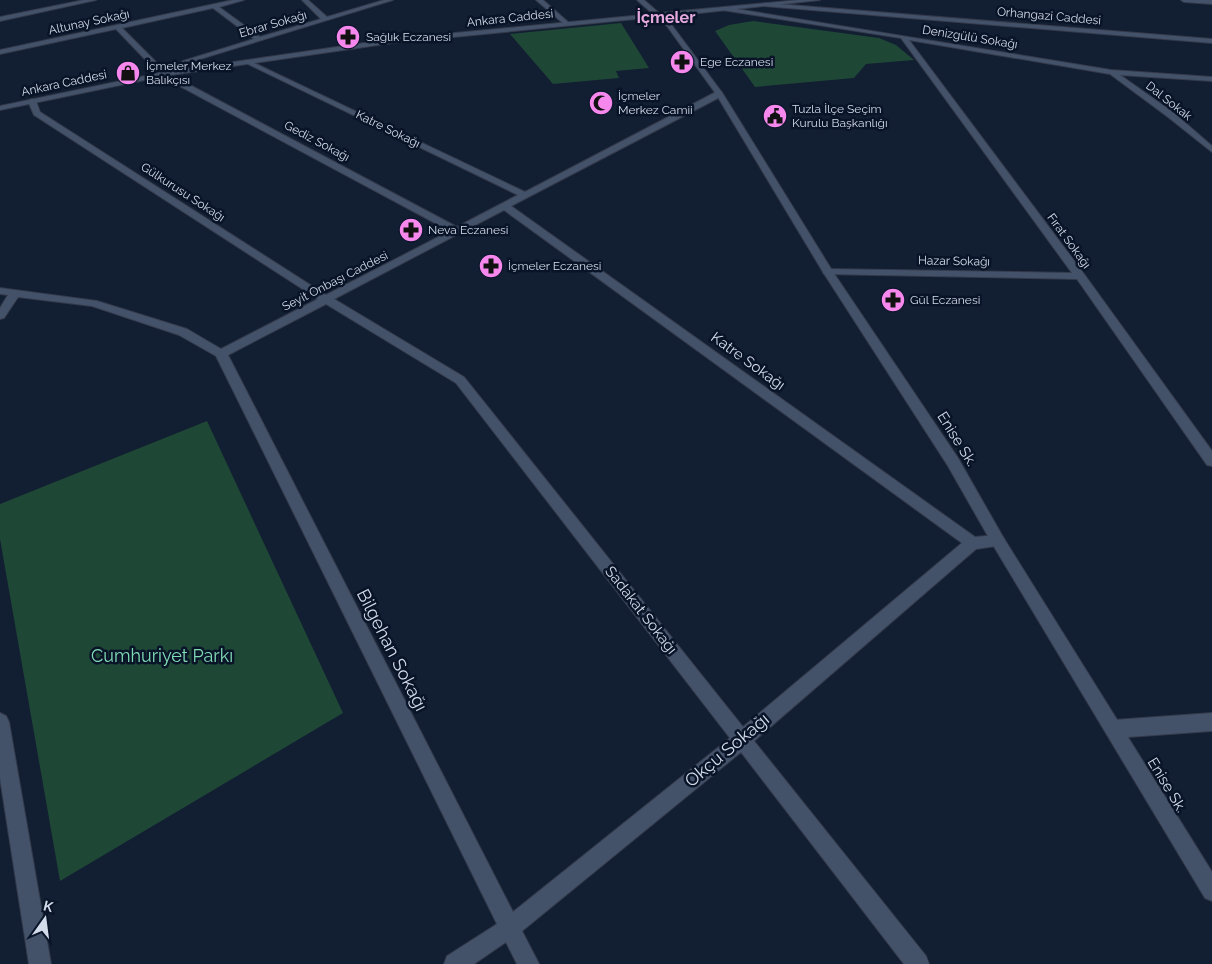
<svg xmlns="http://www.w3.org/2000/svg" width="1212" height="964" font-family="Raleway,sans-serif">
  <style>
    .green { fill: #1f4736 }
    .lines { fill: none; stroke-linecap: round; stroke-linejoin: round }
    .minor-casing { stroke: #333a4b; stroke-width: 2 }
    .tertiary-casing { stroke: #333a4b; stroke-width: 2 }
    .minor { fill: #445269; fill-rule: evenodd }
    .tertiary { fill: #445269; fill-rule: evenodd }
    .labels { text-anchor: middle; stroke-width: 5; stroke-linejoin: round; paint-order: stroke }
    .far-street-label { font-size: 12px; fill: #d2dbe9; stroke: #091428 }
    .far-poi-label { font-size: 12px; fill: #d2dbe9; stroke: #091428; text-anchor: start }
    .street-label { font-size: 15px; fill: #d2dbe9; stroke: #091428 }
    .far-district-label { font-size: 16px; font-weight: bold; fill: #e6a9df; stroke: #091428 }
    .near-street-label { font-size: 18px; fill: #d2dbe9; stroke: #091428 }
    .near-park-label { font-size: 18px; fill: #80dcb4; stroke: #091428 }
  </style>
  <rect width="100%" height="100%" fill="#121e32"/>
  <path class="green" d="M 753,21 L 879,38 L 896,45 L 914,60 L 866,64 L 854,78 L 755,87 L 715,31 L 729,25 Z
    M 621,23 L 649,68 L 616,71 L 619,78 L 553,84 L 510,34 Z
    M 207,421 L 343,713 L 60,881 L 0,539 L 0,504 Z"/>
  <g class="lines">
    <g class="minor-casing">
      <path id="minor" d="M 84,0 L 96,0 L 0,21 L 0,17 Z
        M 233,0 L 244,0 L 219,7 L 260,37 L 321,19 L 302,0 L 308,0 L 327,17 L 384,0 L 393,0 L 187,63 L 169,74 L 457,227 L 518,195 L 248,64 L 248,62 L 252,62 L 525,192 L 716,92 L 722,92 L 722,96 L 511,206 L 975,537 L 998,535 L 1003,537 L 1005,541 L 1003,545 L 976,549 L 754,741 L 926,956 L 929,964 L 904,964 L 741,752 L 522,931 L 539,964 L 517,964 L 506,942 L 474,964 L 444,964 L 447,956 L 497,924 L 216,356 L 179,335 L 92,306 L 18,297 L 4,318 L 0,319 L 0,308 L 8,295 L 0,294 L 0,288 L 97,301 L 187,329 L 221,349 L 318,299 L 34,115 L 28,101 L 32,99 L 36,101 L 40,112 L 326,295 L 450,231 L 161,76 L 116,29 L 0,54 L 0,50 ZM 213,8 L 254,39 L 183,61 L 165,71 L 122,28 ZM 504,210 L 962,543 L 743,727 L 464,377 L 334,299 ZM 326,304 L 456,383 L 730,738 L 513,912 L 228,355 Z
        M 536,0 L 543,0 L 568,22 L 568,24 L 564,24 Z
        M 1181,0 L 1212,0 L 1212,4 L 1184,2 Z
        M 765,3 L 1212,39 L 1212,43 L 763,6 Z
        M 724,7 L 1111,70 L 1212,77 L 1212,81 L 1120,75 L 1174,113 L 1212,146 L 1212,152 L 1168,117 L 1110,74 L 909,40 L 1084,274 L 1212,451 L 1212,466 L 1207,465 L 1077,279 L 824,274 L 823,272 L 824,270 L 828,269 L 1072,273 L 901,38 L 722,10 Z
        M 0,713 L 6,716 L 9,722 L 51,964 L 29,964 L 0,778 Z
        M 1212,713 L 1212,731 L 1114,738 L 1108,735 L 1105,729 L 1108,723 L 1114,720 Z"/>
    </g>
    <g class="tertiary-casing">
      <path id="tertiary" d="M 637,0 L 644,0 L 659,13 L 799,0 L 820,0 L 663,17 L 671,24 L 723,94 L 833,272 L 958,458 L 1003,537 L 1212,872 L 1212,901 L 1205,898 L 993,545 L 948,466 L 823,272 L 716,94 L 667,26 L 656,17 L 392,43 L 164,76 L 0,110 L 0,106 L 164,72 L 392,39 L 653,14 Z"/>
    </g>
    <use href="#minor" class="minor"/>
    <use href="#tertiary" class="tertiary"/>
  </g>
  <defs>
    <g id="pharmacy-disc" transform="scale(1.25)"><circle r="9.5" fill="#f688ed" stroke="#091428"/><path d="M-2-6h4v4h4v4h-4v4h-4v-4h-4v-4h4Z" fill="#111"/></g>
    <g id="shop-disc" transform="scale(1.25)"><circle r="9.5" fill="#f688ed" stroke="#091428"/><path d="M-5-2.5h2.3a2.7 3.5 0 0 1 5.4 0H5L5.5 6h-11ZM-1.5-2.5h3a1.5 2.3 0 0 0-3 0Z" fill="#111"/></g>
    <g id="mosque-disc" transform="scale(1.25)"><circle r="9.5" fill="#f688ed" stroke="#091428"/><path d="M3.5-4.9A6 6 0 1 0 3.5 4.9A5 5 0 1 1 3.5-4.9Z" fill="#111"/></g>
    <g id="civic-disc" transform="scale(1.25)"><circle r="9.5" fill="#f688ed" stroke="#091428"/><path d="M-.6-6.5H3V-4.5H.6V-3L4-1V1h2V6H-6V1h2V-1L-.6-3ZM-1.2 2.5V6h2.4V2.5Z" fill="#111"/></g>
  </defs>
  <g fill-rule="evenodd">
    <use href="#pharmacy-disc" x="348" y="37"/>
    <use href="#pharmacy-disc" x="682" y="62"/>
    <use href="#shop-disc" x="128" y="73"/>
    <use href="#mosque-disc" x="601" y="103"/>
    <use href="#civic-disc" x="775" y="116"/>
    <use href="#pharmacy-disc" x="411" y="230"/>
    <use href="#pharmacy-disc" x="491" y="266"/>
    <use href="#pharmacy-disc" x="893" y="300"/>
  </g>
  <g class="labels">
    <g class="far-street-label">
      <text transform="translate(1049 16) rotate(5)" y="4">Orhangazi Caddesi</text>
      <text transform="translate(510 18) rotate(-6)" y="4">Ankara Caddesi</text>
      <text transform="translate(89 22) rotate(-12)" y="4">Altunay Sokağı</text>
      <text transform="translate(273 24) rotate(-16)" y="4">Ebrar Sokağı</text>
      <text transform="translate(970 37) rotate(9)" y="4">Denizgülü Sokağı</text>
      <text transform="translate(64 83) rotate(-12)" y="4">Ankara Caddesi</text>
      <text transform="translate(1169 101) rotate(38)" y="4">Dal Sokak</text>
      <text transform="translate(388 129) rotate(26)" y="4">Katre Sokağı</text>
      <text transform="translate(317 141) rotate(28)" y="4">Gediz Sokağı</text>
      <text transform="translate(183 192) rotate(33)" y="4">Gülkurusu Sokağı</text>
      <text transform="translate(1069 241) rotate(54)" y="4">Fırat Sokağı</text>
      <text transform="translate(954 261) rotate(1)" y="4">Hazar Sokağı</text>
      <text transform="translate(335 281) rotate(-27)" y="4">Seyit Onbaşı Caddesi</text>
    </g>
    <g class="far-poi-label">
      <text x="366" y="41">Sağlık Eczanesi</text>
      <text x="700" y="66">Ege Eczanesi</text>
      <text x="146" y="70">İçmeler Merkez<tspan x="146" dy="14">Balıkçısı</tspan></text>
      <text x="618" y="100">İçmeler<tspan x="618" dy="14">Merkez Camii</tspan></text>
      <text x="792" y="113">Tuzla İlçe Seçim<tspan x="792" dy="14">Kurulu Başkanlığı</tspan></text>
      <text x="428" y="234">Neva Eczanesi</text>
      <text x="508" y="270">İçmeler Eczanesi</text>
      <text x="910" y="304">Gül Eczanesi</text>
    </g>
    <g class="street-label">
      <text transform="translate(748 361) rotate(36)" y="5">Katre Sokağı</text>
      <text transform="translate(957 439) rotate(58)" y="5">Enise Sk.</text>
      <text transform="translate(641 610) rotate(52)" y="5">Sadakat Sokağı</text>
      <text transform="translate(1167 785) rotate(59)" y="5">Enise Sk.</text>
    </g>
    <g class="far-district-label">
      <text x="666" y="23">İçmeler</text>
    </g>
    <g class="near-street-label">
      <text transform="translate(392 650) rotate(63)" y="6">Bilgehan Sokağı</text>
      <text transform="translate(727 750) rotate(-40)" y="6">Okçu Sokağı</text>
    </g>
    <g class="near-park-label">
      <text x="162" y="662">Cumhuriyet Parkı</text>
    </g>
  </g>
  <g transform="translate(45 919) rotate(14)" stroke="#091428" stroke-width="4" paint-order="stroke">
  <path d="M0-4L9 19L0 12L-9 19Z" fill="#d2dbe9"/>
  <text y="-8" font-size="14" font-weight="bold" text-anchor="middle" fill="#d2dbe9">K</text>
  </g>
</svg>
